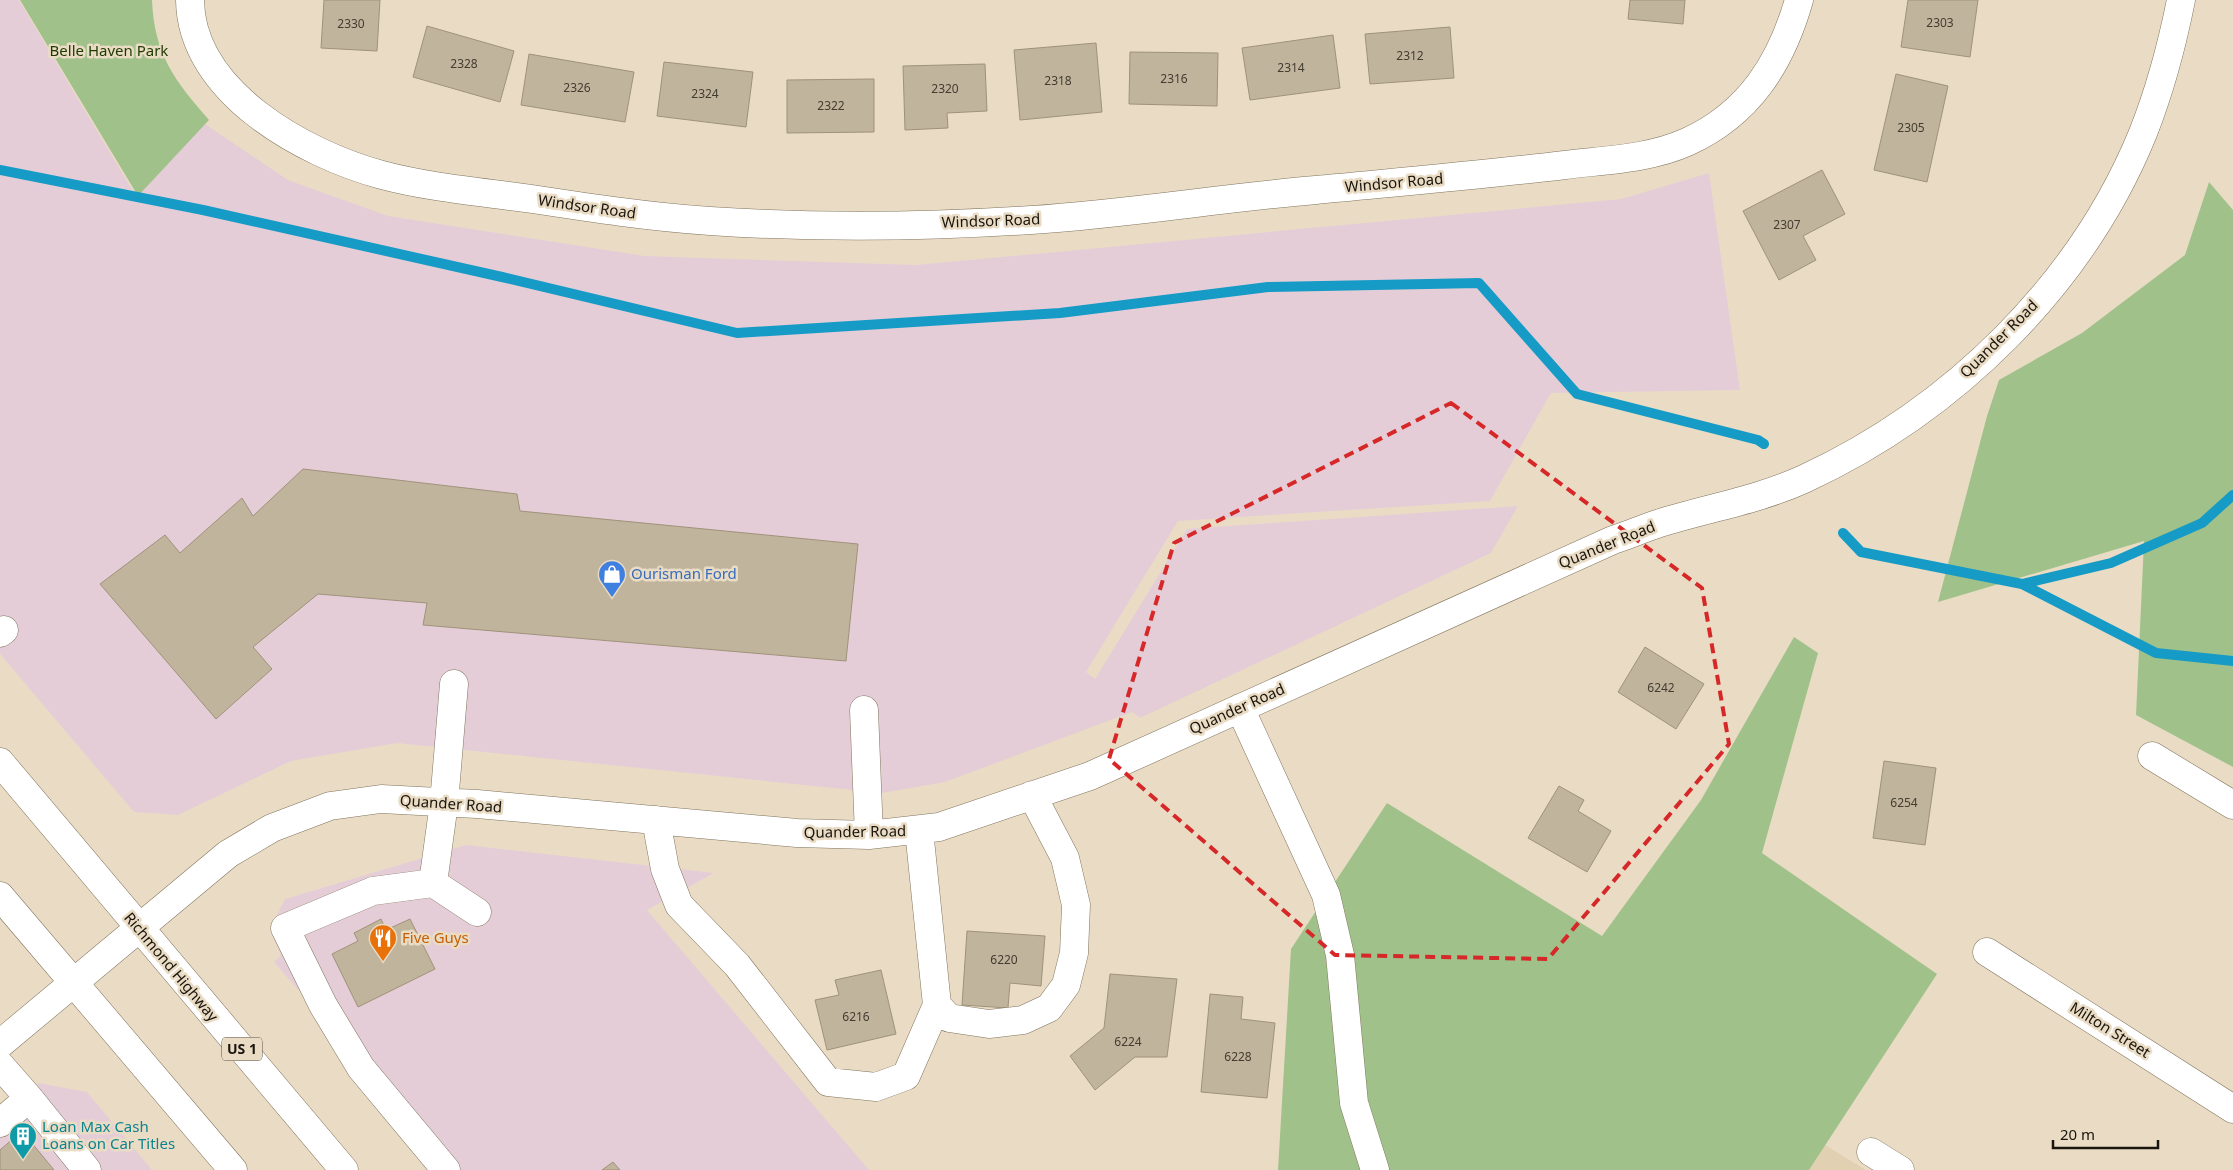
<svg xmlns="http://www.w3.org/2000/svg" width="2233" height="1170" font-family="'Noto Sans',sans-serif">
  <style>
    .commercial { fill: #e5cdd7 }
    .built { fill: #e1d0b2 }
    .green { fill: #a0c28a }
    .lines { fill: none; stroke-linecap: round; stroke-linejoin: round }
    .stream { stroke: #169bc6; stroke-width: 10 }
    .building { fill: #c1b49d; stroke: #9f927b }
    .minor-casing { stroke: #80745e; stroke-width: 29 }
    .highway-casing { stroke: #80745e; stroke-width: 29 }
    .minor { stroke: #fff; stroke-width: 28 }
    .highway { stroke: #fff; stroke-width: 28 }
    .marked { fill: none; stroke: #d62828; stroke-width: 4; stroke-dasharray: 10 6; stroke-linejoin: round }
    .labels { text-anchor: middle; stroke-width: 5; stroke-linejoin: round; paint-order: stroke }
    .number-label { font-size: 12px; fill: #433c30 }
    .shield { fill: #eadcc4; stroke: #585043; stroke-width: 1 }
    .shield-label { font-size: 14px; font-weight: bold; fill: #19140c }
    .park-label { font-size: 15px; fill: #1d3a00; stroke: #eadcc4 }
    .street-label { font-size: 15px; fill: #19140c; stroke: #eadcc4 }
    .shop-label { font-size: 15px; fill: #366cbe; stroke: #eadcc4; text-anchor: start }
    .food-label { font-size: 15px; fill: #c56008; stroke: #eadcc4; text-anchor: start }
    .culture-label { font-size: 15px; fill: #0d838f; stroke: #eadcc4; text-anchor: start }
  </style>
  <rect width="100%" height="100%" fill="#eadcc4"/>
  <path class="commercial" d="M 0,0 L 19,0 L 136,196 L 199,120 L 288,180 L 388,216 L 645,256 L 916,265 L 1621,199 L 1709,173 L 1740,390 L 1551,393 L 1490,501 L 1178,521 L 1086,672 L 1095,679 L 1187,529 L 1518,506 L 1491,553 L 1140,718 L 1132,712 L 945,782 L 882,793 L 397,743 L 291,761 L 178,815 L 134,812 L 0,654 Z
    M 466,845 L 714,873 L 647,910 L 869,1170 L 455,1170 L 274,962 L 281,955 L 270,930 L 285,899 Z
    M 38,1083 L 87,1092 L 152,1170 L 0,1170 L 0,1117 Z"/>
  <path class="built" d="M 1825,1145 L 1866,1170 L 1809,1170 Z"/>
  <path class="green" d="M 20,0 L 152,0 C 154,54 175,81 209,120 L 138,196 Z
    M 2209,182 L 2233,210 L 2233,767 L 2136,715 L 2144,541 L 1938,602 L 1987,416 L 1999,380 L 2082,333 L 2185,255 Z
    M 1794,637 L 1818,653 L 1762,853 L 1937,974 L 1809,1170 L 1278,1170 L 1291,949 L 1387,803 L 1602,936 L 1701,800 Z"/>
  <g class="lines">
    <path class="stream" d="M 0,170 L 203,210 L 502,277 L 737,333 L 1060,313 L 1268,287 L 1479,283 L 1577,394 L 1758,440 L 1764,444
      M 1843,533 L 1861,552 L 2022,584 L 2111,563 L 2202,523 L 2233,495
      M 2022,584 L 2156,653 L 2233,661"/>
  </g>
  <path class="building" d="M 324,0 L 380,0 L 377,51 L 321,48 Z
    M 1630,0 L 1685,0 L 1683,24 L 1628,19 Z
    M 1908,0 L 1978,0 L 1970,57 L 1901,47 Z
    M 427,26 L 514,51 L 500,102 L 413,77 Z
    M 1450,27 L 1454,78 L 1370,84 L 1365,34 Z
    M 1333,35 L 1340,88 L 1250,100 L 1242,48 Z
    M 1096,43 L 1102,112 L 1020,120 L 1014,50 Z
    M 1130,52 L 1218,53 L 1217,106 L 1129,104 Z
    M 529,54 L 634,72 L 625,122 L 521,105 Z
    M 664,62 L 753,72 L 746,127 L 657,116 Z
    M 985,64 L 987,111 L 947,113 L 948,128 L 905,130 L 903,66 Z
    M 1896,74 L 1948,86 L 1927,182 L 1874,170 Z
    M 874,79 L 874,132 L 787,133 L 787,80 Z
    M 1822,170 L 1845,214 L 1803,236 L 1816,260 L 1779,280 L 1743,211 Z
    M 303,469 L 517,494 L 520,511 L 858,544 L 846,661 L 423,625 L 427,603 L 318,594 L 253,647 L 272,669 L 216,719 L 100,584 L 165,535 L 180,553 L 242,498 L 253,516 Z
    M 1645,647 L 1704,684 L 1676,729 L 1618,692 Z
    M 1884,761 L 1936,768 L 1925,845 L 1873,838 Z
    M 1559,786 L 1584,800 L 1578,811 L 1611,831 L 1587,872 L 1528,838 Z
    M 381,919 L 386,930 L 410,919 L 435,969 L 358,1007 L 332,954 L 358,941 L 354,933 Z
    M 967,931 L 1045,936 L 1041,986 L 1010,983 L 1008,1008 L 962,1005 Z
    M 881,970 L 896,1034 L 827,1050 L 815,1000 L 839,995 L 835,980 Z
    M 1110,974 L 1177,979 L 1167,1057 L 1135,1057 L 1095,1090 L 1070,1056 L 1104,1028 Z
    M 1210,994 L 1243,997 L 1241,1019 L 1275,1023 L 1267,1098 L 1201,1092 Z
    M 22,1131 L 54,1170 L 0,1170 L 0,1150 Z
    M 613,1162 L 620,1170 L 602,1170 Z"/>
  <g class="lines">
    <g class="minor-casing">
      <path id="minor" d="M 190,0 C 191,92 304,154 382,175 C 431,188 483,192 532,199 C 591,208 650,217 710,221 C 816,228 924,227 1031,220 C 1126,214 1221,198 1316,190 C 1399,182 1482,175 1565,165 C 1605,160 1649,159 1687,142 C 1749,114 1781,63 1799,0
        M 0,633 L 4,630
        M 454,684 L 444,803 L 433,883 L 477,912
        M 1240,708 L 1326,895 L 1340,955 L 1354,1103 L 1375,1170
        M 864,710 L 869,835
        M 2152,756 L 2233,805
        M 656,820 L 665,869 L 679,905 L 737,965 L 828,1082 L 876,1087 L 906,1076 L 937,1005
        M 919,830 L 937,1005 L 949,1018 L 989,1024 L 1023,1020 L 1049,1008 L 1066,985 L 1074,953 L 1076,905 L 1065,858 L 1032,795
        M 433,883 L 373,891 L 285,928 L 323,1005 L 361,1068 L 446,1170
        M 1987,952 L 2233,1109
        M 0,1044 L 228,854 L 272,828 L 330,806 L 381,799 L 477,804 L 797,833 L 869,835 L 939,827 L 1090,776 L 1613,540 C 1629,535 1644,528 1660,523 C 1708,508 1758,500 1804,479 C 1953,410 2081,285 2143,133 C 2160,90 2172,45 2181,0
        M 0,1065 L 29,1098 L 0,1123
        M 29,1098 L 87,1170
        M 1871,1152 L 1900,1170"/>
    </g>
    <g class="highway-casing">
      <path id="highway" d="M 0,762 L 344,1170
        M 0,896 L 233,1170"/>
    </g>
    <use href="#minor" class="minor"/>
    <use href="#highway" class="highway"/>
  </g>
  <path class="marked" d="M 1451,403 L 1702,588 L 1729,744 L 1548,959 L 1335,955 L 1109,759 L 1174,543 Z"/>
  <defs>
    <g id="shop-pin" transform="scale(1.4375)"><path d="M0 17L-7.5 6A9.5 9.5 0 1 1 7.5 6Z" fill="#3f7fe0" stroke="#eadcc4"/><path d="M-5-2.5h2.3a2.7 3.5 0 0 1 5.4 0H5L5.5 6h-11ZM-1.5-2.5h3a1.5 2.3 0 0 0-3 0Z" fill="#fff"/></g>
    <g id="restaurant-pin" transform="scale(1.4375)"><path d="M0 17L-7.5 6A9.5 9.5 0 1 1 7.5 6Z" fill="#e8710a" stroke="#eadcc4"/><path d="M-5-6h1v4h1v-4h1v4h1v-4h1v5L-1.5 .5V6h-2V.5L-5-1ZM5-6V6H3V1.5H1.5Q1.5-4 5-6Z" fill="#fff"/></g>
    <g id="building-pin" transform="scale(1.4375)"><path d="M0 17L-7.5 6A9.5 9.5 0 1 1 7.5 6Z" fill="#0f9aa8" stroke="#eadcc4"/><path d="M-4-6H4V6H1V3H-1V6H-4ZM-2.5-4.3h1.7v1.8h-1.7ZM.8-4.3h1.7v1.8H.8ZM-2.5-1h1.7V.8h-1.7ZM.8-1h1.7V.8H.8Z" fill="#fff"/></g>
  </defs>
  <g fill-rule="evenodd">
    <use href="#shop-pin" x="612" y="574"/>
    <use href="#restaurant-pin" x="383" y="938"/>
    <use href="#building-pin" x="23" y="1136"/>
  </g>
  <g class="labels">
    <g class="number-label">
      <text x="1940" y="27">2303</text>
      <text x="351" y="28">2330</text>
      <text x="1410" y="60">2312</text>
      <text x="464" y="68">2328</text>
      <text x="1291" y="72">2314</text>
      <text x="1174" y="83">2316</text>
      <text x="1058" y="85">2318</text>
      <text x="577" y="92">2326</text>
      <text x="945" y="93">2320</text>
      <text x="705" y="98">2324</text>
      <text x="831" y="110">2322</text>
      <text x="1911" y="132">2305</text>
      <text x="1787" y="229">2307</text>
      <text x="1661" y="692">6242</text>
      <text x="1904" y="807">6254</text>
      <text x="1004" y="964">6220</text>
      <text x="856" y="1021">6216</text>
      <text x="1128" y="1046">6224</text>
      <text x="1238" y="1061">6228</text>
    </g>
    <rect class="shield" x="222" y="1037.5" width="40" height="23" rx="4"/>
    <g class="shield-label">
      <text x="242" y="1054">US 1</text>
    </g>
    <g class="park-label">
      <text x="109" y="56">Belle Haven Park</text>
    </g>
    <g class="street-label">
      <text transform="translate(1394 183) rotate(-5)" y="5">Windsor Road</text>
      <text transform="translate(587 207) rotate(8)" y="5">Windsor Road</text>
      <text transform="translate(991 221) rotate(-2)" y="5">Windsor Road</text>
      <text transform="translate(1999 339) rotate(-45)" y="5">Quander Road</text>
      <text transform="translate(1607 545) rotate(-22)" y="5">Quander Road</text>
      <text transform="translate(1237 709) rotate(-24)" y="5">Quander Road</text>
      <text transform="translate(451 804) rotate(4)" y="5">Quander Road</text>
      <text transform="translate(855 832) rotate(-1)" y="5">Quander Road</text>
      <text transform="translate(171 967) rotate(50)" y="5">Richmond Highway</text>
      <text transform="translate(2110 1030) rotate(32)" y="5">Milton Street</text>
    </g>
    <g class="shop-label">
      <text x="631" y="579">Ourisman Ford</text>
    </g>
    <g class="food-label">
      <text x="402" y="943">Five Guys</text>
    </g>
    <g class="culture-label">
      <text x="42" y="1132">Loan Max Cash<tspan x="42" dy="17">Loans on Car Titles</tspan></text>
    </g>
  </g>
  <path d="M2053 1140v8h105v-8" fill="none" stroke="#19140c" stroke-width="2.5"/>
  <text x="2060" y="1140" font-size="15" fill="#19140c" stroke="#eadcc4" stroke-width="4" paint-order="stroke">20 m</text>
</svg>
